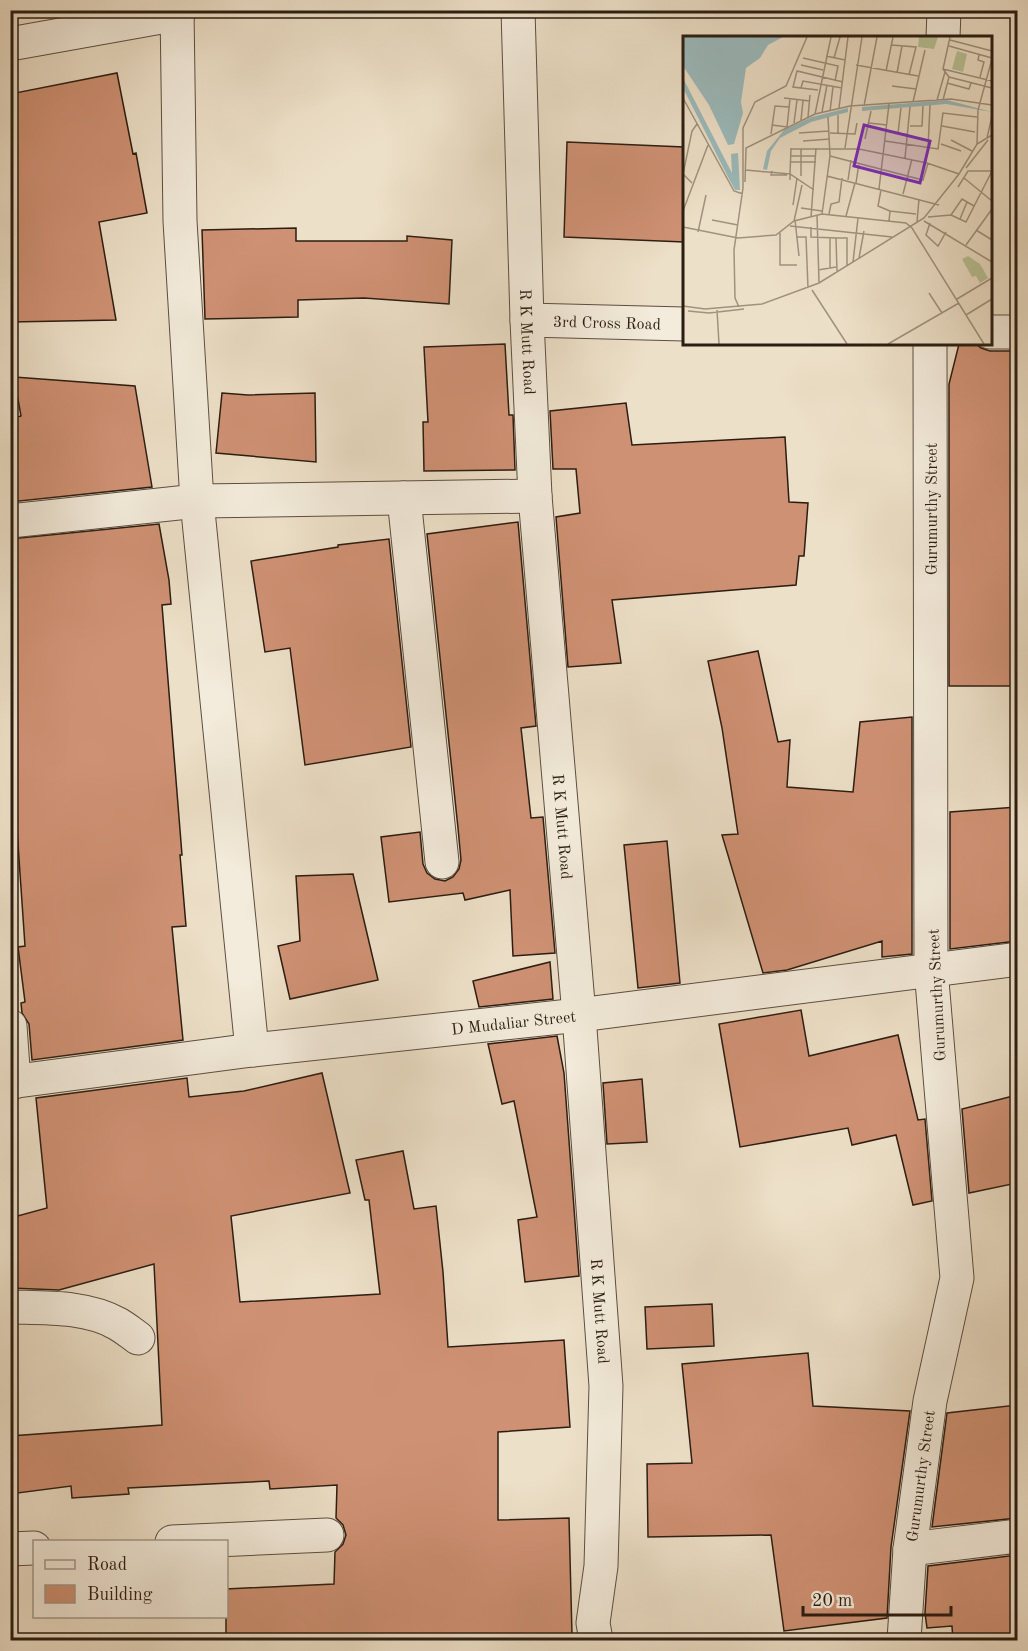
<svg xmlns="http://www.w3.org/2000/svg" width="1028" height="1651" font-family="'Old Standard TT',serif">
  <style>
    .building { fill: #cf9174; stroke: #2b1d12; stroke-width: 1.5 }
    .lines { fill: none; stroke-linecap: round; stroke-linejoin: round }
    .minor-casing { stroke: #5c4e40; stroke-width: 35 }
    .minor { stroke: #f3ebdb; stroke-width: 33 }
    .labels { text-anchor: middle; stroke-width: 5; stroke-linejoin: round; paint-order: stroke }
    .street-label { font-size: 16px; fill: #2b1d12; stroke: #f3ebdb }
    .inset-road { fill: none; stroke: #9f927f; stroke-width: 1.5 }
    .view { fill: #7b2cbf; fill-opacity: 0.15; stroke: #7b2cbf; stroke-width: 3 }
    .inset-edge { fill: none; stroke: #2b1d12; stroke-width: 3 }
  </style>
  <rect width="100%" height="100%" fill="#ede0c8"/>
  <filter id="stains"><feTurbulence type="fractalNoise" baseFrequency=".00333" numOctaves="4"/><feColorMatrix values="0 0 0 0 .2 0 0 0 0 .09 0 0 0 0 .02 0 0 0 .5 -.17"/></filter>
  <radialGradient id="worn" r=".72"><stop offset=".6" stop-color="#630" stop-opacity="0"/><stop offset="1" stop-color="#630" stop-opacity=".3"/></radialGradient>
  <path class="building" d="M 117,73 L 133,154 L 136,153 L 147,213 L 99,222 L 116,320 L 10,322 L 10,94 Z
    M 567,142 L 684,147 L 684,242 L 564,237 Z
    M 296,228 L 296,241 L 407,241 L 407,236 L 452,240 L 449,304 L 364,298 L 298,300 L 298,317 L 205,319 L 202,230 Z
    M 505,344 L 509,415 L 513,415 L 515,470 L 424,471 L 423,422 L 428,422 L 424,347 Z
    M 959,344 L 976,344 L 981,348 L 990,351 L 1017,351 L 1017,507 L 1015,507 L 1015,625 L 1017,625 L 1017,686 L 949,686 L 949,384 Z
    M 14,377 L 135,386 L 152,487 L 10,502 L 10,419 L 21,416 Z
    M 222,393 L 248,395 L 315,393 L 316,462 L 216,453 Z
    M 626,403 L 632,445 L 785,437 L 789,502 L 808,503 L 804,556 L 799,556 L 796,585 L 612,600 L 621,663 L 568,667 L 556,517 L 580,513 L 576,469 L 553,469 L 550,411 Z
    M 518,522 L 536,726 L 521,728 L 531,818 L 543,817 L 555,953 L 513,956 L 510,890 L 465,900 L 463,893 L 389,902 L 381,837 L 420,832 L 423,864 L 427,873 L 435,879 L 445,881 L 453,877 L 459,869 L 461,860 L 458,828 L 427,534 Z
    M 159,524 L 169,580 L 171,604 L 162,605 L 182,855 L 180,855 L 186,926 L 172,927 L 183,1040 L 32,1060 L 29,1024 L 22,1013 L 21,1003 L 25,1002 L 18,947 L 25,946 L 10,728 L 10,539 Z
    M 389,539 L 411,747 L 305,765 L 290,648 L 265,652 L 251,561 L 338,547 L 338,545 Z
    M 758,651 L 778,742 L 790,740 L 787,787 L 853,792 L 860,722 L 912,717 L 912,954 L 882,957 L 882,941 L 787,970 L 763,973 L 722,835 L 738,834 L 722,728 L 708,661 Z
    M 1017,807 L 1017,941 L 950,949 L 950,812 Z
    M 667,841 L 680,983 L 638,988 L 624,845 Z
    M 353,874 L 378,980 L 290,999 L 278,946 L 300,941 L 296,876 Z
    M 550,962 L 553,999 L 479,1007 L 473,981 Z
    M 801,1010 L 809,1056 L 898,1035 L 918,1120 L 925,1119 L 932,1201 L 913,1205 L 896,1135 L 852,1145 L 848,1128 L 740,1147 L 719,1024 Z
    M 557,1036 L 564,1073 L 579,1276 L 525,1282 L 518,1220 L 537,1217 L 514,1101 L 502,1104 L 488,1044 Z
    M 322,1073 L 350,1193 L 231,1216 L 240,1302 L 380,1294 L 369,1200 L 365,1200 L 356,1160 L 403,1151 L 414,1209 L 436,1206 L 443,1272 L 448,1347 L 564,1340 L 570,1427 L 498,1432 L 498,1520 L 569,1518 L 572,1635 L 397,1641 L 226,1641 L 226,1589 L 334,1584 L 335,1552 L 343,1544 L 346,1535 L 343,1525 L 336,1518 L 337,1485 L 270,1489 L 269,1481 L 128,1488 L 129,1494 L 72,1498 L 71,1486 L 10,1494 L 10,1436 L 162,1425 L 154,1264 L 59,1290 L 10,1288 L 10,1218 L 47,1208 L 36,1098 L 187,1078 L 189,1097 L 244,1091 Z
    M 642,1079 L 647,1142 L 607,1144 L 603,1083 Z
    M 1017,1095 L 1017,1183 L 969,1193 L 962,1109 Z
    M 712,1304 L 714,1346 L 647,1349 L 645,1307 Z
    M 808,1353 L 813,1406 L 910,1411 L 891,1547 L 887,1618 L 784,1631 L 771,1535 L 648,1537 L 647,1464 L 692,1463 L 682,1364 Z
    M 1017,1405 L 1017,1518 L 932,1527 L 947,1413 Z
    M 1017,1555 L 1017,1641 L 953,1641 L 952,1626 L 927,1628 L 925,1613 L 928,1566 Z"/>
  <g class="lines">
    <g class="minor-casing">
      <g id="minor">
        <path d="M 177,10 L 180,221 L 197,501 L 252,1050"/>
        <path id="s1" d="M 518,10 L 527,320 L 535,496 L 579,1015 L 606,1386 L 601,1566 L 593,1623 L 596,1640"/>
        <path d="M 943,38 L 944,10"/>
        <path d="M 10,44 L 178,14"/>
        <path id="s2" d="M 527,320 L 684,324"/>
        <path d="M 990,332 L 1018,332"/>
        <path d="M 404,498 L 442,862"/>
        <path d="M 10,521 L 197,501 L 535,496"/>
        <path d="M 10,1026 L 14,1082"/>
        <path id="s3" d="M 10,1082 L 252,1050 L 579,1015 L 1018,959"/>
        <path d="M 10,1307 C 45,1308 87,1306 118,1324 C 125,1328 131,1333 138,1338"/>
        <path d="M 172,1542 L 327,1535"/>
        <path d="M 10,1549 L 34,1548"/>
        <path d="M 910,1549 L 1018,1536"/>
        <path id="s4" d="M 904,1640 L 910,1549 L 930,1401 L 957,1278 L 931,969 L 930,344"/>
      </g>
    </g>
    <use href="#minor" class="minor"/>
  </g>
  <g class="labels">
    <g class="street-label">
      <text dy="6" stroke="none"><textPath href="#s2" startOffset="80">3rd Cross Road</textPath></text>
      <text dy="6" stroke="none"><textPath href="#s1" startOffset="332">R K Mutt Road</textPath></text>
      <text transform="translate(931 509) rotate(-90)" y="6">Gurumurthy Street</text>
      <text dy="6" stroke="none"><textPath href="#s1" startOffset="818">R K Mutt Road</textPath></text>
      <text transform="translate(936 995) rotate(-93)" y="6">Gurumurthy Street</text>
      <text dy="6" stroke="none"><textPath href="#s3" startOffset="507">D Mudaliar Street</textPath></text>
      <text dy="6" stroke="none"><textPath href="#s1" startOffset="1304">R K Mutt Road</textPath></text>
      <text dy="6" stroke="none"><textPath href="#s4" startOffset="165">Gurumurthy Street</textPath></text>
    </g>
  </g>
  <g transform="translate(683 36)">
    <rect width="309" height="309" fill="#ede0c8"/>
    <path d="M 236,1 L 255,1 L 251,13 L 235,11 ZM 274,15 L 284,18 L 280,36 L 269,33 ZM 285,220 L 297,228 L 305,242 L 297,247 L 293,240 L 289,241 L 279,223 Z" fill="#b8c296"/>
    <path d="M 0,1 L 100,1 L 85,9 L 77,22 L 63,32 L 58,66 L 60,77 L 51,108 L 45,109 L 26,69 L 0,30 ZM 0,42 L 49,137 L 48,118 L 55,117 L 57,154 L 52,154 L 45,141 L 0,52 ZM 264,64 L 309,76 L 263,68 L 179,75 L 179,71 ZM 165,72 L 165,76 L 128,86 L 97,102 L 88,115 L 84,134 L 80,133 L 84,115 L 101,94 L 129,81 Z" fill="#9bbbbd"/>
    <path class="inset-road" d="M 267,4 L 309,15M 208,9 L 233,11 L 226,39M 266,10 L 309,22M 296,19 L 295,24 L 301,26 L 297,41M 143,20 L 162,24M 120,22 L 155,30 L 152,45M 151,22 L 157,1M 118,29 L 140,34M 173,29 L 235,40M 260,33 L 309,45M 203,35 L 210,1M 214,37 L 219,10M 266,41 L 309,52M 264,47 L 286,53 L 288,47M 209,50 L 233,53M 118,52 L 120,45 L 159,52M 135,54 L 110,51 L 114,35 L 160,46M 0,62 L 51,155 L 60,158M 101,62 L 127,65M 254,64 L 262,36M 260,64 L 266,41 L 260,33 L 267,1M 230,66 L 242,14M 181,70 L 194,1M 156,72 L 165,1M 147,75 L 150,51M 139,76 L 144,49M 132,78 L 148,1M 125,81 L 127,59M 118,84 L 120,65M 111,87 L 114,64M 186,87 L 204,89M 89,89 L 104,91 L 107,63M 227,90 L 239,90 L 240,70M 259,90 L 292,96M 204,95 L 226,99M 116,97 L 146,95M 147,97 L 172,98 L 174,87M 155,97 L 155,79M 215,97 L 218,72M 88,98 L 92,70 L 106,71M 304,102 L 309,80M 182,103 L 188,75M 268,104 L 289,115M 120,105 L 147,103M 202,105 L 255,113 L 260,77 L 294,81M 258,108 L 278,115M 294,108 L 295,74 L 309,23M 162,112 L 179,1M 245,112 L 247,69M 108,113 L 176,113 L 244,127 L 276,138M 107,120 L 133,120M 147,120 L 240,144 L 245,127M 222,122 L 227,71M 107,126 L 133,126M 283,132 L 305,104M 63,134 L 107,138 L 108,112M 89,135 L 88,139 L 104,139M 118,140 L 118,113M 144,140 L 256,169M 281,142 L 309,165M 107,144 L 107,138 L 131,154M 165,144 L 168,124M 62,146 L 63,112 L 132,78 L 167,70 L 268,63 L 309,69M 9,147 L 0,138 L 9,95 L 14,88M 173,147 L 176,127M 275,151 L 285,135 L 309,135M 196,153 L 206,68M 198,154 L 195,170 L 207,175M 220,158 L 229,123M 110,169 L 114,142M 118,172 L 139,175M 0,175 L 25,109M 139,178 L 147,120 L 145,81M 146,178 L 148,168 L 156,166 L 159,142M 134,179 L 136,246M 268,179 L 283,186 L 309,135M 163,180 L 172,147M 128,181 L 133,112M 245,181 L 268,179 L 279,163 L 291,170M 277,183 L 284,166M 29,184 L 55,189M 112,184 L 116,220M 111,185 L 119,149M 206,185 L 207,175 L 233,178M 241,185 L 309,226M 234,186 L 236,163M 247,187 L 243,199 L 255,210 L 263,196M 107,190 L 209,201M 0,191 L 55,202 L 93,199 L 111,185 L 139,178 L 223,187 L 229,192 L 301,308M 128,191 L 128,201 L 153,202 L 154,236M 293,194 L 309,204M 15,196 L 23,159M 97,197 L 97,229 L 114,229M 113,201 L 123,201 L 125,252M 147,202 L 147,232M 153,202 L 164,202 L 164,230M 283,209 L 309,173M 176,222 L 181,195M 170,226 L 175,182M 135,234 L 153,231M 129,254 L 164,308M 246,257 L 259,277M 274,263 L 309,242M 0,270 L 22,273 L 79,268 L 136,247 L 241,182 L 276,138 L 294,108 L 309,99M 56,271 L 52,262 L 51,214 L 60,152 L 60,92 L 72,66 L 103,50 L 124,1M 34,274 L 36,308M 5,275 L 26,277 L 61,273M 283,279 L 309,263M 205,308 L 276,267"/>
    <path class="view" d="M 181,89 L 247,105 L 237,147 L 171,130 Z"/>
    <rect width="309" height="309" class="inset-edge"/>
  </g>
  <rect width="1028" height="1651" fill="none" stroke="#ede0c8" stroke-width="36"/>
  <rect x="12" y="12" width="1004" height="1627" fill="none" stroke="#2b1d12" stroke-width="3"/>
  <rect x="18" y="18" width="992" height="1615" fill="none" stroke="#2b1d12" stroke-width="1.5"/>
  <rect x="33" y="1540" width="195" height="78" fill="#f3ebdb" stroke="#a3998b" stroke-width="1.5"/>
  <rect x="45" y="1560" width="30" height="9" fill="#f3ebdb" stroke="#a3998b" stroke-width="1.5"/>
  <text x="87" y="1570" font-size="18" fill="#2b1d12">Road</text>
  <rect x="45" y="1585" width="30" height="18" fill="#cf9174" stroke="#a3998b" stroke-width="1.5"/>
  <text x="87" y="1600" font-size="18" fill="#2b1d12">Building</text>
  <path d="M803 1606v9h148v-9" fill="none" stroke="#2b1d12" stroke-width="3"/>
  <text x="812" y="1606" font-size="18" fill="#2b1d12" stroke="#f3ebdb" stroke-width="4.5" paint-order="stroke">20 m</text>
  <rect width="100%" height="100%" filter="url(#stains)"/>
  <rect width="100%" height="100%" fill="url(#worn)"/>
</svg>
